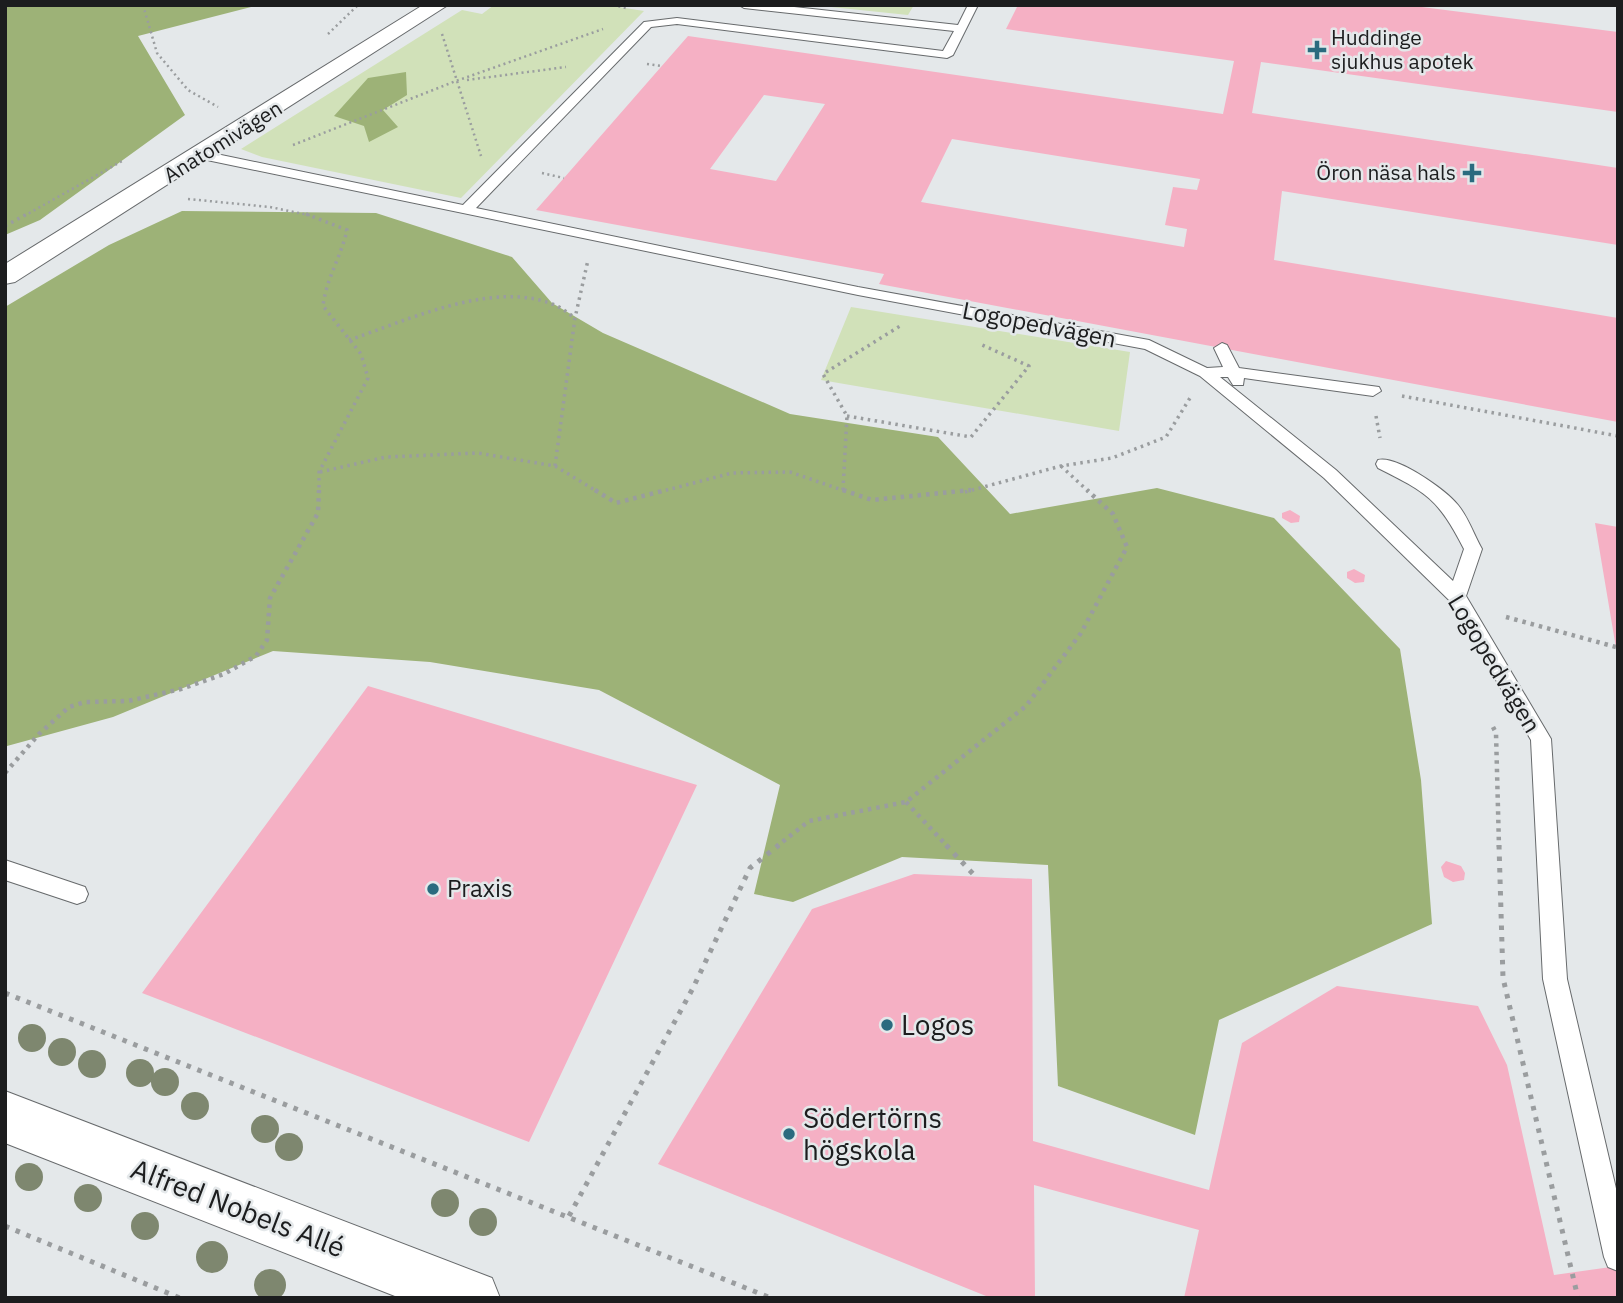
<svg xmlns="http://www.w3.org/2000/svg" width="1623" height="1303" font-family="'IBM Plex Sans',sans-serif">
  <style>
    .green { fill: #d1e1b9 }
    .forest { fill: #9db277 }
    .building { fill: #f5b0c4; fill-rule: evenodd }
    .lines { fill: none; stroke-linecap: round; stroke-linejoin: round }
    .service-casing { stroke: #676a6c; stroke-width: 2 }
    .minor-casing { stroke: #676a6c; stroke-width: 2 }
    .path-far3 { stroke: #9a9d9f; stroke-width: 2.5; stroke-dasharray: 2 3.5; stroke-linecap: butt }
    .path-far2 { stroke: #9a9d9f; stroke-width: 3.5; stroke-dasharray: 2.5 4.5; stroke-linecap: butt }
    .path-far1 { stroke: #9a9d9f; stroke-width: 4.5; stroke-dasharray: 3.5 5; stroke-linecap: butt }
    .path { stroke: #9a9d9f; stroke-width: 5; stroke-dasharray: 4.5 7; stroke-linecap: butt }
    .service { fill: #fff; fill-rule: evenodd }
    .minor { fill: #fff; fill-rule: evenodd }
    .tree { fill: #7e876f }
    .poi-dot { fill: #2a6b7f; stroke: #e4e8ea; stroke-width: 2.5 }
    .labels { text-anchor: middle; stroke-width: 5; stroke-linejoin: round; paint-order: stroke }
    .far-poi-label { font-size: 21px; fill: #1c1d1e; stroke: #e4e8ea; text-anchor: start }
    .far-street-label { font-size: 21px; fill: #1c1d1e; stroke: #e4e8ea }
    .street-label { font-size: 24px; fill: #1c1d1e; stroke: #e4e8ea }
    .poi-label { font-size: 24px; fill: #1c1d1e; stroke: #e4e8ea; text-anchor: start }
    .near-poi-label { font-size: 28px; fill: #1c1d1e; stroke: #e4e8ea; text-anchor: start }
    .near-street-label { font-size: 28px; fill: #1c1d1e; stroke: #e4e8ea }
  </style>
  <rect width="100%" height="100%" fill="#e4e8ea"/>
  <path class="green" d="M 494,5 L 606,5 L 644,11 L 461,198 L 262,157 L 241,149 L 462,10 L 482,14 Z
    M 812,5 L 914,5 L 908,15 Z
    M 851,307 L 1130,352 L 1119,431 L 821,380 Z"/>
  <path class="forest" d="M 5,5 L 259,5 L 138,36 L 185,115 L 40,220 L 5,235 Z
    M 406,72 L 407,95 L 383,110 L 398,127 L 369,142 L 364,126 L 334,116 L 368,78 Z
    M 182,211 L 376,213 L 512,257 L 552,303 L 603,333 L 790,414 L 938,437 L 1010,514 L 1157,488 L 1274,518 L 1400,649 L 1421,780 L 1432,924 L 1219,1020 L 1195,1135 L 1058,1086 L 1048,865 L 902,857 L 793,902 L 754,894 L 780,785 L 599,690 L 430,662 L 273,651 L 113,717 L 7,746 L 5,307 L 109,245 Z"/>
  <path class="building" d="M 1018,5 L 1406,5 L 1618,32 L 1618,112 L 1261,62 L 1252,113 L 1618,168 L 1618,245 L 1282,191 L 1274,260 L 1618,318 L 1618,422 L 879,284 L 884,274 L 536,210 L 688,36 L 1223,114 L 1234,61 L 1006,29 ZM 764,95 L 825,104 L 776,181 L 710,169 ZM 952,139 L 1200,179 L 1197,190 L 1173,187 L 1165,225 L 1187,229 L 1184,247 L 921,202 Z
    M 1290,510 L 1300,516 L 1299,522 L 1291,523 L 1282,518 L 1282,513 Z
    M 1595,523 L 1618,527 L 1618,648 L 1616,648 Z
    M 1354,569 L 1365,575 L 1364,582 L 1355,583 L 1347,578 L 1347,572 Z
    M 368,686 L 697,785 L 529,1142 L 142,993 Z
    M 1446,861 L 1461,866 L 1465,873 L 1464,880 L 1453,882 L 1444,877 L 1441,867 Z
    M 914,874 L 1032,879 L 1033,1141 L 1209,1190 L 1242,1043 L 1337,986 L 1478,1006 L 1507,1065 L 1554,1275 L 1618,1266 L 1618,1298 L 1184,1298 L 1199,1230 L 1034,1185 L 1035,1298 L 991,1298 L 658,1164 L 812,909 Z"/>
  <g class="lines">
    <g class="service-casing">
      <path id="service" d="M 739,5 L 776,5 L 958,25 L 968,5 L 978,5 L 953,55 L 947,58 L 677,24 L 651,27 L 476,208 L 858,287 L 1149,340 L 1207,368 L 1223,367 L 1214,348 L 1222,343 L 1227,345 L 1239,368 L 1379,387 L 1381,391 L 1373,396 L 1244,378 L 1243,385 L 1233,385 L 1228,377 L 1220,377 L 1336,470 L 1453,581 L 1464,549 C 1438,499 1428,493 1378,468 L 1376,464 L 1378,460 C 1397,455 1446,490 1458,505 C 1468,517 1474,535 1482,549 L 1466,596 L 1551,739 L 1567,979 L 1618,1197 L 1618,1271 L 1608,1267 L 1604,1257 L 1543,979 L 1531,740 L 1450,601 L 1324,478 L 1200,376 L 1145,349 L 858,295 L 202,159 L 196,155 L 202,151 L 463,205 L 644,22 L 677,18 L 943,51 L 954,31 L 744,8 Z
        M 5,860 L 85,887 L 88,894 L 85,901 L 77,904 L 5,880 Z"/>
    </g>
    <g class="minor-casing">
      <path id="minor" d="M 423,5 L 448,5 L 15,282 L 5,284 L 5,264 Z
        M 5,1091 L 492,1278 L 500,1298 L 400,1298 L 5,1143 Z"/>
    </g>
    <path class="path-far3" d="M 143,5 L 157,53 L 188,90 L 218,107
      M 613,5 L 626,8
      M 328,34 L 358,5
      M 442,34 L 481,156
      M 647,64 L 662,66
      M 467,80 L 566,67
      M 293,145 L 456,81 L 603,29
      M 542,173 L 564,178
      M 188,199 L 270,207 L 313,216
      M 24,216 L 124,160"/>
    <path class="path-far2" d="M 306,214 L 347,230 C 341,257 326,279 323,306 L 361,354 L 368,378 L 319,472 L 319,492
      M 5,226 L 27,214
      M 349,340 C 406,321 492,280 552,304 C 561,307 568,313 575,318
      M 1402,396 L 1618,436
      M 847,416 L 971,437 L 1029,366 L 980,344
      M 1376,416 L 1380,438
      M 555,466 L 575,318 L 588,260
      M 1061,466 L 1089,492
      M 320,472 L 386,457 L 478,453 L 555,466 L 598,492
      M 843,490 L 847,416 L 823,374 L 900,326
      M 659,492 L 732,473 L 790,472 L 848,492
      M 965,492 L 1061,466 L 1112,458 L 1166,437 L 1190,398"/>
    <path class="path-far1" d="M 595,490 L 616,503 L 666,490
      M 843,490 L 872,500 L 971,490
      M 1506,617 L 1616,647
      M 1493,727 L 1496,733 L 1499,847
      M 5,773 L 39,734 L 69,707 L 85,702 L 128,701 L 181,689 L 224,674 L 256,656 L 267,640 L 270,598 L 318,513 L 319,490
      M 906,802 L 948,847
      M 776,847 L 809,821 L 906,802 L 1026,706 L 1081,633 L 1127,547 L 1113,514 L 1087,490"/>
    <path class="path" d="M 946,845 L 976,877
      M 1499,845 L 1503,978 L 1578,1298
      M 5,993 L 771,1298
      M 569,1216 L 693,988 L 750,868 L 779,845
      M 5,1226 L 180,1298"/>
    <use href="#service" class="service"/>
    <use href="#minor" class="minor"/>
  </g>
  <g class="tree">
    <circle cx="32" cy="1038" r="14"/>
    <circle cx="62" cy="1052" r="14"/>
    <circle cx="92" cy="1064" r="14"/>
    <circle cx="140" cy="1073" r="14"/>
    <circle cx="165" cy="1082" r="14"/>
    <circle cx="195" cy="1106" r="14"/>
    <circle cx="265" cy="1129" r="14"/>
    <circle cx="289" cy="1147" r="14"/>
    <circle cx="29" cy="1177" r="14"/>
    <circle cx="88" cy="1198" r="14"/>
    <circle cx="445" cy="1203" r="14"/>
    <circle cx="483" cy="1222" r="14"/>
    <circle cx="145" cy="1226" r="14"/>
    <circle cx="212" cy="1257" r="16"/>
    <circle cx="270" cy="1285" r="16"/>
  </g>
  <g class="poi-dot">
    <path d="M1313.5 39.5h7v7h7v7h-7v7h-7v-7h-7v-7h7z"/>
    <path d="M1468.5 162.5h7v7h7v7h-7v7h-7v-7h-7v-7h7z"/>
    <circle cx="433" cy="889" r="7"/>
    <circle cx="887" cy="1025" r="7"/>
    <circle cx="789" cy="1134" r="7"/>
  </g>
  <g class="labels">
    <g class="far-poi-label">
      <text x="1331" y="45">Huddinge<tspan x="1331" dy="24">sjukhus apotek</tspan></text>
      <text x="1456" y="180" text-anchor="end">Öron näsa hals</text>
    </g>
    <g class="far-street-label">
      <text transform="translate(223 142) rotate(-32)" y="7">Anatomivägen</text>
    </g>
    <g class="street-label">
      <text transform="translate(1039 325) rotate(11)" y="8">Logopedvägen</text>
      <text transform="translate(1494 664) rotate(59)" y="8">Logopedvägen</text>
    </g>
    <g class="poi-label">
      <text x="447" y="897">Praxis</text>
    </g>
    <g class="near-poi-label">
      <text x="901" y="1035">Logos</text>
      <text x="803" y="1128">Södertörns<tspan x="803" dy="32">högskola</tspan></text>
    </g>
    <g class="near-street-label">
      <text transform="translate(238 1208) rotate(21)" y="10">Alfred Nobels Allé</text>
    </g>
  </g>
  <rect width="1623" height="1303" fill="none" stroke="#1c1d1e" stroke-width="14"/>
</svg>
